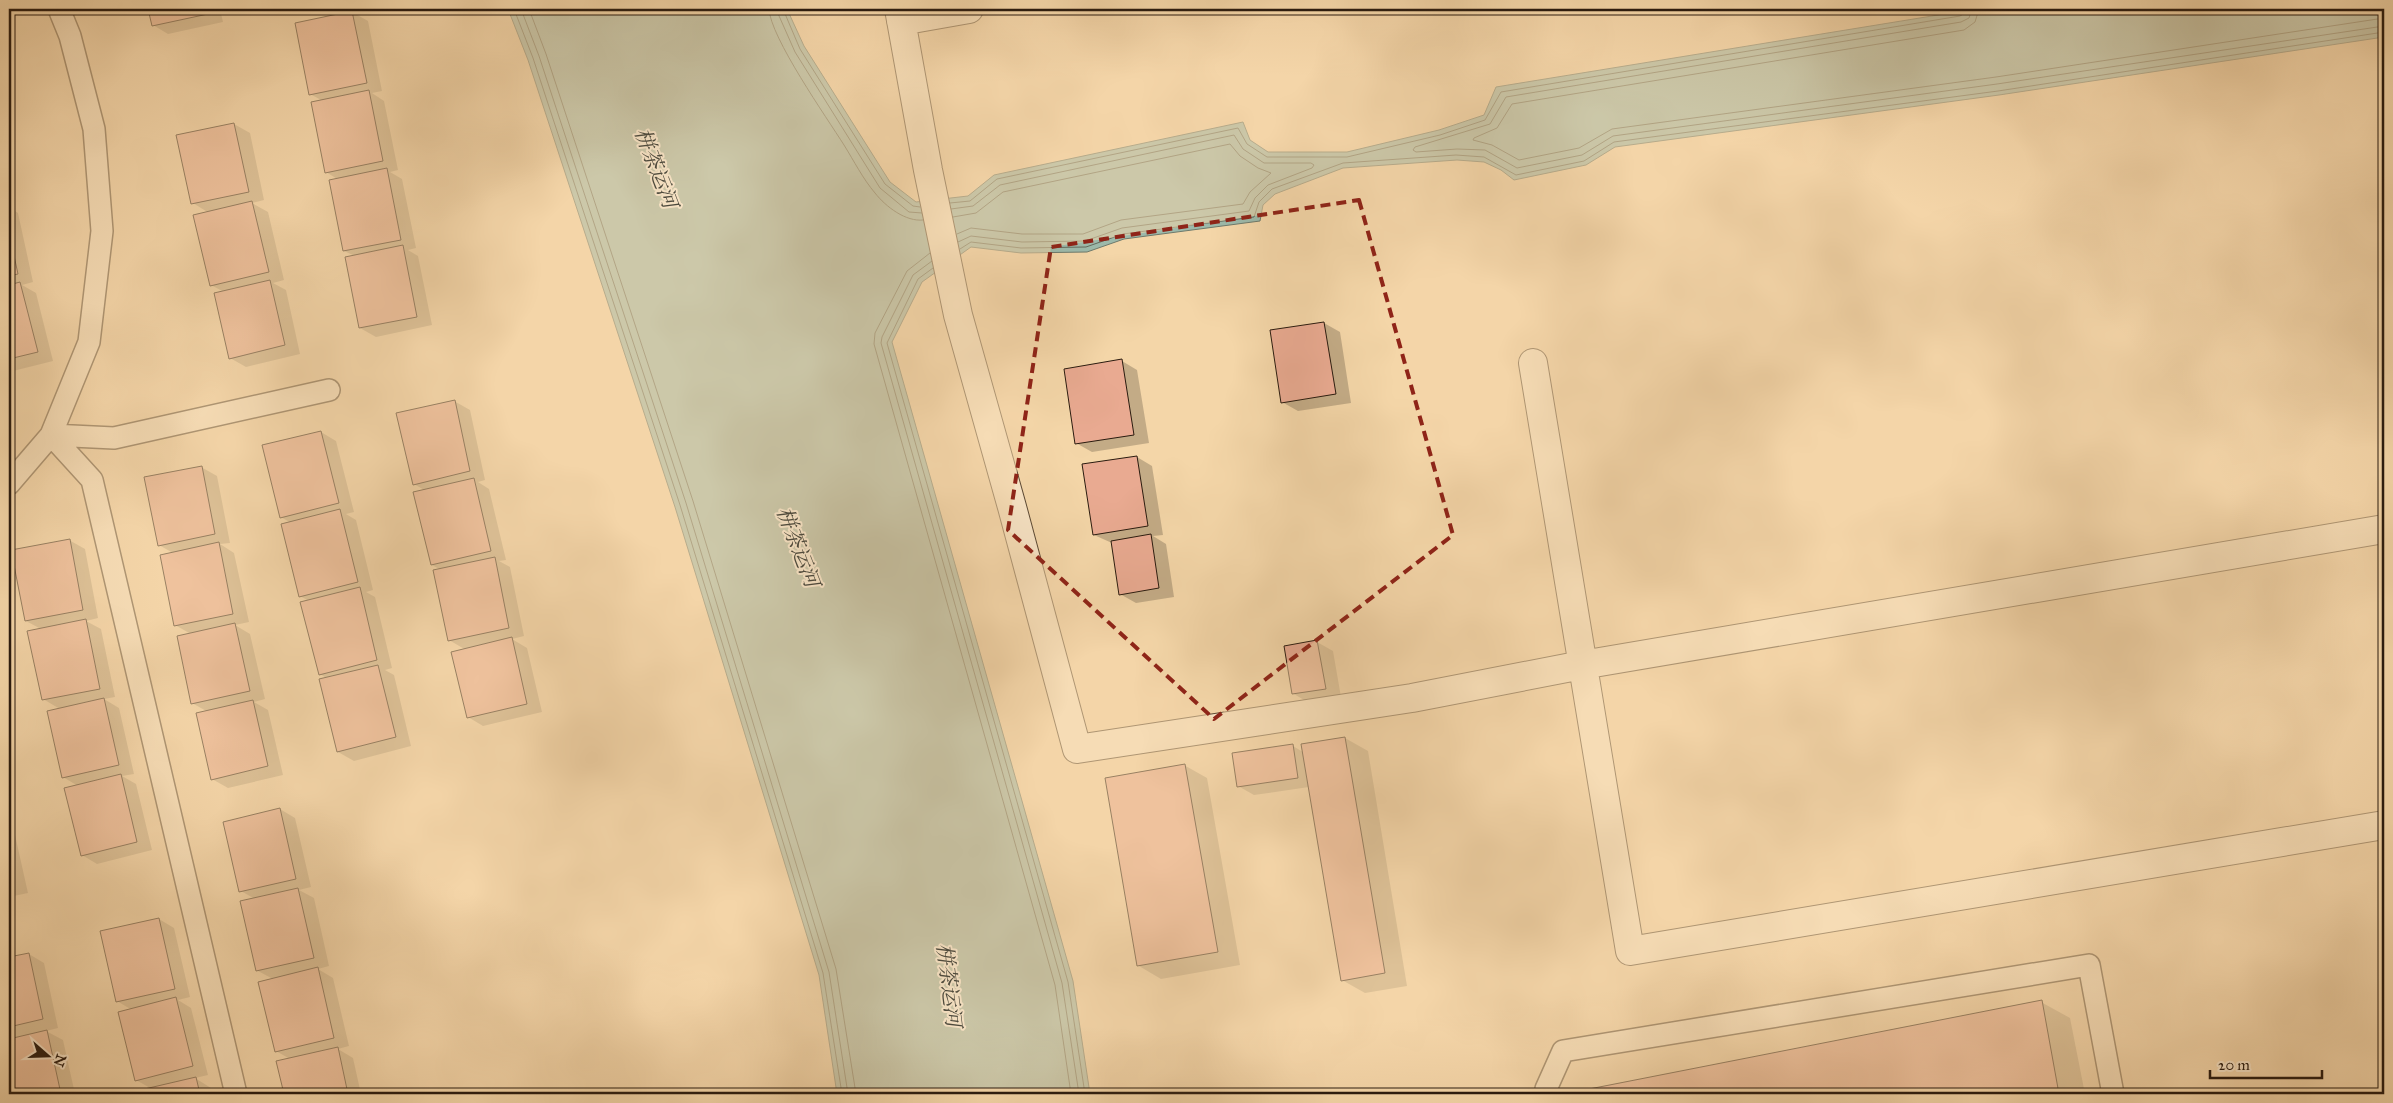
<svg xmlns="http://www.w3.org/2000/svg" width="2393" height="1103" font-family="'IM FELL Great Primer','Noto Serif SC',serif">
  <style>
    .water { fill: #9cb9aa; stroke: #6e7a6c }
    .shadow { fill: #0003 }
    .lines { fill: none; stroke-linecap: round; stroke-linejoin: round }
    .shore { stroke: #636a5c; stroke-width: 1 }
    .building { fill: #e9aa91; stroke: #2a1b0f }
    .lane-casing { stroke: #5c4a35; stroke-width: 24 }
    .street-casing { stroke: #5c4a35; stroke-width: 30 }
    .lane { stroke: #f8e4c6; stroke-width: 21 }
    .street { stroke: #f8e4c6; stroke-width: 28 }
    .marked { fill: none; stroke: #8f2418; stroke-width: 4; stroke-dasharray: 10 6; stroke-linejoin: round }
    .labels { text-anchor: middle; stroke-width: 4; stroke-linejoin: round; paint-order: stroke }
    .water-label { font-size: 21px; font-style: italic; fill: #4c4a3e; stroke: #f8e4c6 }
  </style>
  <rect width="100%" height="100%" fill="#f4d6a8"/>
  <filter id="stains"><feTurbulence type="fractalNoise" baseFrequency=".004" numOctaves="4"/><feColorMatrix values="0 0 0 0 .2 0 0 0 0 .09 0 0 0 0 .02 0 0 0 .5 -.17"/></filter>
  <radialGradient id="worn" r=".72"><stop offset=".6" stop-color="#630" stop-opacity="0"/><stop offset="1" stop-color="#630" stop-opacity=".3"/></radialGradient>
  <path class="water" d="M 508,9 L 787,9 L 804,46 L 890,182 L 916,202 L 968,196 L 994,175 L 1243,122 L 1250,140 L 1268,152 L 1347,152 L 1439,130 L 1484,115 L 1496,87 L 1975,9 L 2384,9 L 2384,37 L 1999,95 L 1615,147 L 1586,165 L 1514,180 L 1501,170 L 1484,162 L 1457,160 L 1343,168 L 1275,194 L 1263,205 L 1260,221 L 1124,239 L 1087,252 L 1021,253 L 971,247 L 922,282 L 892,342 L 1073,981 L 1090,1094 L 837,1094 L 819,975 L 675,507 L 528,60 Z"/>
  <path class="shadow" d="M 149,9 L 220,9 L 223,22 L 168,34 L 153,25 Z
    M 352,12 L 368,21 L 382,91 L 372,93 L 384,101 L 398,170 L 390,172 L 402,179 L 416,248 L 408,250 L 418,256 L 432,325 L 376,337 L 360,328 L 355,256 L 344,251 L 339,180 L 326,172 L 323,101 L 310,94 Z
    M 234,124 L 250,133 L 264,200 L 252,203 L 268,212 L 284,280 L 273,283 L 286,290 L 300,354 L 246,367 L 230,358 L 224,292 L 211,285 L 209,213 L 193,203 Z
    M 9,181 L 13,203 L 9,204 Z
    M 9,207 L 18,213 L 33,282 L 22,285 L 36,293 L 53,361 L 9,372 Z
    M 1324,323 L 1340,332 L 1351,403 L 1298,411 L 1282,402 Z
    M 1122,361 L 1137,370 L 1149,443 L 1092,452 L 1076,443 Z
    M 454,401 L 470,410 L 485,480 L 478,482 L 489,489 L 506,560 L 499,561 L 510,567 L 524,636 L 512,639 L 527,648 L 542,712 L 483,726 L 468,717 L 466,650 L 449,640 L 441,570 L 432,565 L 426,491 L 414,484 Z
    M 321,432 L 336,441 L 354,512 L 346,514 L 356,520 L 373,590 L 366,592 L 375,597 L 392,668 L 385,670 L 394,675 L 411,746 L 354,761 L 338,752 L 328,679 L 320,674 L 309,601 L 300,596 L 291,523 L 281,517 Z
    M 1137,457 L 1152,466 L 1163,535 L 1153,536 L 1166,544 L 1174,597 L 1136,603 L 1120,594 L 1112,543 L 1094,535 Z
    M 201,467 L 217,476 L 230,543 L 220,544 L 234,553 L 249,622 L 235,625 L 250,634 L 265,699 L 254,702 L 268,710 L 283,775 L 228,788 L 212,779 L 208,712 L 192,703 L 191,634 L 175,625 L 173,553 L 159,545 Z
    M 69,540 L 85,549 L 98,618 L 86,621 L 101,629 L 115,697 L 104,699 L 119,708 L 134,774 L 122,776 L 136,784 L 152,850 L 97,864 L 82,855 L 78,786 L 63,777 L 60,709 L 43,699 L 41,629 L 26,621 Z
    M 1317,642 L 1333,651 L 1341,697 L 1309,703 L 1294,694 Z
    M 1345,738 L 1368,751 L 1407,986 L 1365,993 L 1342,980 L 1309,787 L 1254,795 L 1238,786 L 1293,746 L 1303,752 Z
    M 1184,765 L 1207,778 L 1240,965 L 1161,979 L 1139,966 Z
    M 280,809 L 295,818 L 311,887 L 299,890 L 314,898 L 329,966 L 318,969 L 333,978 L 349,1046 L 338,1049 L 353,1058 L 361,1094 L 285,1094 L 278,1062 L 290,1059 L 276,1051 L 273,979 L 258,971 L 255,899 L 241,891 Z
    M 9,824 L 13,826 L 28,893 L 9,897 Z
    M 159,919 L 174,928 L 190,997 L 178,1000 L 191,1008 L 208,1075 L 195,1078 L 211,1088 L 213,1094 L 138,1094 L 138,1092 L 152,1089 L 136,1080 L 132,1010 L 117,1001 Z
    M 29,954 L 44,963 L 58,1028 L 46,1031 L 63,1040 L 75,1094 L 9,1094 L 9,959 Z
    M 2041,1002 L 2070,1018 L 2085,1094 L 1581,1094 L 1581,1091 Z"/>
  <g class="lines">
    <path class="shore" d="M 514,9 L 533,58 L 680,505 L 823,973 L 842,1094
      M 521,9 L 539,56 L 686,503 L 829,972 L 848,1094
      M 529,9 L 546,54 L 693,501 L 836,969 L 856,1094
      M 769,9 C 770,37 827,118 844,145 C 854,161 863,179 875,193 C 886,207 906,222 923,220
      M 776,9 L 795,52 L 880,188 L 909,212 L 922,213
      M 783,9 L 800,49 L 885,184 L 913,206 L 920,207
      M 1972,9 L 1969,18 L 1961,22 L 1506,97 L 1490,124 L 1415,147 L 1413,150 L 1416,152 L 1457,149 L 1485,150 L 1517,168 L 1582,155 L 1613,136 L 1997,84 L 2384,26
      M 1979,9 L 1975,22 L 1964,30 L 1512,104 L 1497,128 L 1474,138 L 1473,140 L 1492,145 L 1519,160 L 1579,148 L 1612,129 L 1996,77 L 2384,18
      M 950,203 L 970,201 L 997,179 L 1238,128 L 1247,144 L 1267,157 L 1347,157 L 1440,135 L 1485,120 L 1501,92 L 1960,16 L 1965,13 L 1965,9
      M 951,209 L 973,206 L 1000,185 L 1234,135 L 1243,149 L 1264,163 L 1311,163 L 1314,165 L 1312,168 L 1268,185 L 1255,198 L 1249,211 L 1122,228 L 1085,241 L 1022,242 L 971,236 L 958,242
      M 953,217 L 976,213 L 1003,192 L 1230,144 L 1240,156 L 1258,168 L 1271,173 L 1250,192 L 1243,204 L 1121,220 L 1083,234 L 1022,234 L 971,228 L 957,234
      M 960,249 L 971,242 L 1021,248 L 1086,247 L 1123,234 L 1254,217 L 1259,202 L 1272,189 L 1343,163 L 1456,155 L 1484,157 L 1516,175 L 1584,161 L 1614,142 L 1998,91 L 2384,32
      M 930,253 L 907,271 L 875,333 L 874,344 L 1055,985 L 1071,1094
      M 932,261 L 913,275 L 882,337 L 881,343 L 1062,983 L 1079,1094
      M 933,268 L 918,279 L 887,343 L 1068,982 L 1085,1094"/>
  </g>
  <path class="building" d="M 148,9 L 207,9 L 208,14 L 152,26 Z
    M 352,11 L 367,83 L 309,95 L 295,23 Z
    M 369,90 L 383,161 L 325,173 L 311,102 Z
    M 234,123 L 249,192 L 191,204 L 176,135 Z
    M 387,168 L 401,240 L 343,251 L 329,180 Z
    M 252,201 L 269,272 L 210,286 L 193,215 Z
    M 9,233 L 18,274 L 9,276 Z
    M 403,245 L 417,317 L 359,328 L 345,257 Z
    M 270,280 L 285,345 L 229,359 L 214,293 Z
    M 20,282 L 38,352 L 9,359 L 9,285 Z
    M 1324,322 L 1336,394 L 1281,403 L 1270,330 Z
    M 1122,359 L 1134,435 L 1075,444 L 1064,369 Z
    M 455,400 L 470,471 L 413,485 L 396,413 Z
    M 321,431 L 339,503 L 280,518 L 262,445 Z
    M 1137,456 L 1148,526 L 1093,535 L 1082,464 Z
    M 202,466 L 215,534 L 158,546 L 144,477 Z
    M 474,478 L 491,551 L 431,565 L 413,492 Z
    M 340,509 L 358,582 L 299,597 L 281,524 Z
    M 1151,534 L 1159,588 L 1119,595 L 1111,541 Z
    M 70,539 L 83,610 L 25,621 L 11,550 Z
    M 219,542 L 233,614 L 174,626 L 160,555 Z
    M 495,557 L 509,628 L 448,641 L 433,570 Z
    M 360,587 L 377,660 L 319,675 L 300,602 Z
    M 86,619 L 100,689 L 42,700 L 27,631 Z
    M 235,623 L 250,691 L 191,704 L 177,636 Z
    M 512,637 L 527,704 L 467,718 L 451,652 Z
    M 1317,640 L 1326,689 L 1292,694 L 1284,646 Z
    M 378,665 L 396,737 L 337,752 L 319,679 Z
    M 104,698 L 119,765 L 62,778 L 47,711 Z
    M 253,700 L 268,766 L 211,780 L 196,713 Z
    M 1345,737 L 1385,973 L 1341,981 L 1301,744 Z
    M 1293,744 L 1298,778 L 1237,787 L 1232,753 Z
    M 1185,764 L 1218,952 L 1137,966 L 1105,778 Z
    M 121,774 L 137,842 L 81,856 L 64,788 Z
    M 280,808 L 296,879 L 239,892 L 223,822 Z
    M 9,864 L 13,884 L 9,885 Z
    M 298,888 L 314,958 L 256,971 L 240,901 Z
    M 159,918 L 175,989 L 116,1002 L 100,931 Z
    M 29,953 L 43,1019 L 9,1027 L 9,957 Z
    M 318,967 L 334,1038 L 275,1052 L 258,982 Z
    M 176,997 L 193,1066 L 135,1081 L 118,1012 Z
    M 2042,1000 L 2059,1094 L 1580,1094 L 1579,1091 Z
    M 47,1030 L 61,1094 L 9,1094 L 9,1039 Z
    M 338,1047 L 348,1094 L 284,1094 L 276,1061 Z
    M 196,1077 L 200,1094 L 137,1094 L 136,1091 Z"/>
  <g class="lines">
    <g class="lane-casing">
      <path id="lane" d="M 9,484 L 51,435 L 89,342 L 102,231 L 94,129 L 70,36 L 59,9
        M 236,1094 L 92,480 L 51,435 L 114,438 L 329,390
        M 1547,1094 L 1546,1089 L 1563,1051 L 2089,965 L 2113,1094"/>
    </g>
    <g class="street-casing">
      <path id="street" d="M 899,9 L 928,170 L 958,315 L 1012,507 L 1077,749 L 1412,698 L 1582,665 L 2384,529
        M 901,21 L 969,9
        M 1533,363 L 1630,951 L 2384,825"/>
    </g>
    <use href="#lane" class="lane"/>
    <use href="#street" class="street"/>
  </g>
  <path d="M0 0H2393V1103H0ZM 1359,200 L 1453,535 L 1214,719 L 1008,530 L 1051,247 Z" fill="#f4d6a8" fill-opacity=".55" fill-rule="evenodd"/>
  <path class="marked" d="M 1359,200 L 1453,535 L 1214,719 L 1008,530 L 1051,247 Z"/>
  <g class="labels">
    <g class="water-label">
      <text transform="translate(656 168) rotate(69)" y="7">栟茶运河</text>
      <text transform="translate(798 547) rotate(69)" y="7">栟茶运河</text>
      <text transform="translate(949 985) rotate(83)" y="7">栟茶运河</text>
    </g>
  </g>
  <rect width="2393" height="1103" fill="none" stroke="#f4d6a8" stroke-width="30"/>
  <rect x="10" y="10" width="2373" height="1083" fill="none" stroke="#2a1b0f" stroke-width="2.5"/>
  <rect x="15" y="15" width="2363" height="1073" fill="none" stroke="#2a1b0f"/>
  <g transform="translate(48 1056) rotate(110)" stroke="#f8e4c6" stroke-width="4" paint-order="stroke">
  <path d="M0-4L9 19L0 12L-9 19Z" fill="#2a1b0f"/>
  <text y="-8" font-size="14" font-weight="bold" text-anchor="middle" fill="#2a1b0f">N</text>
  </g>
  <path d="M2210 1070v8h112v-8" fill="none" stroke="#2a1b0f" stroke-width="2.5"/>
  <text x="2218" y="1070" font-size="15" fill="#2a1b0f" stroke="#f8e4c6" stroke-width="4" paint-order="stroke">20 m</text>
  <rect width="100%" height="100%" filter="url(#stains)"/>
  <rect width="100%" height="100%" fill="url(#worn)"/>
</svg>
